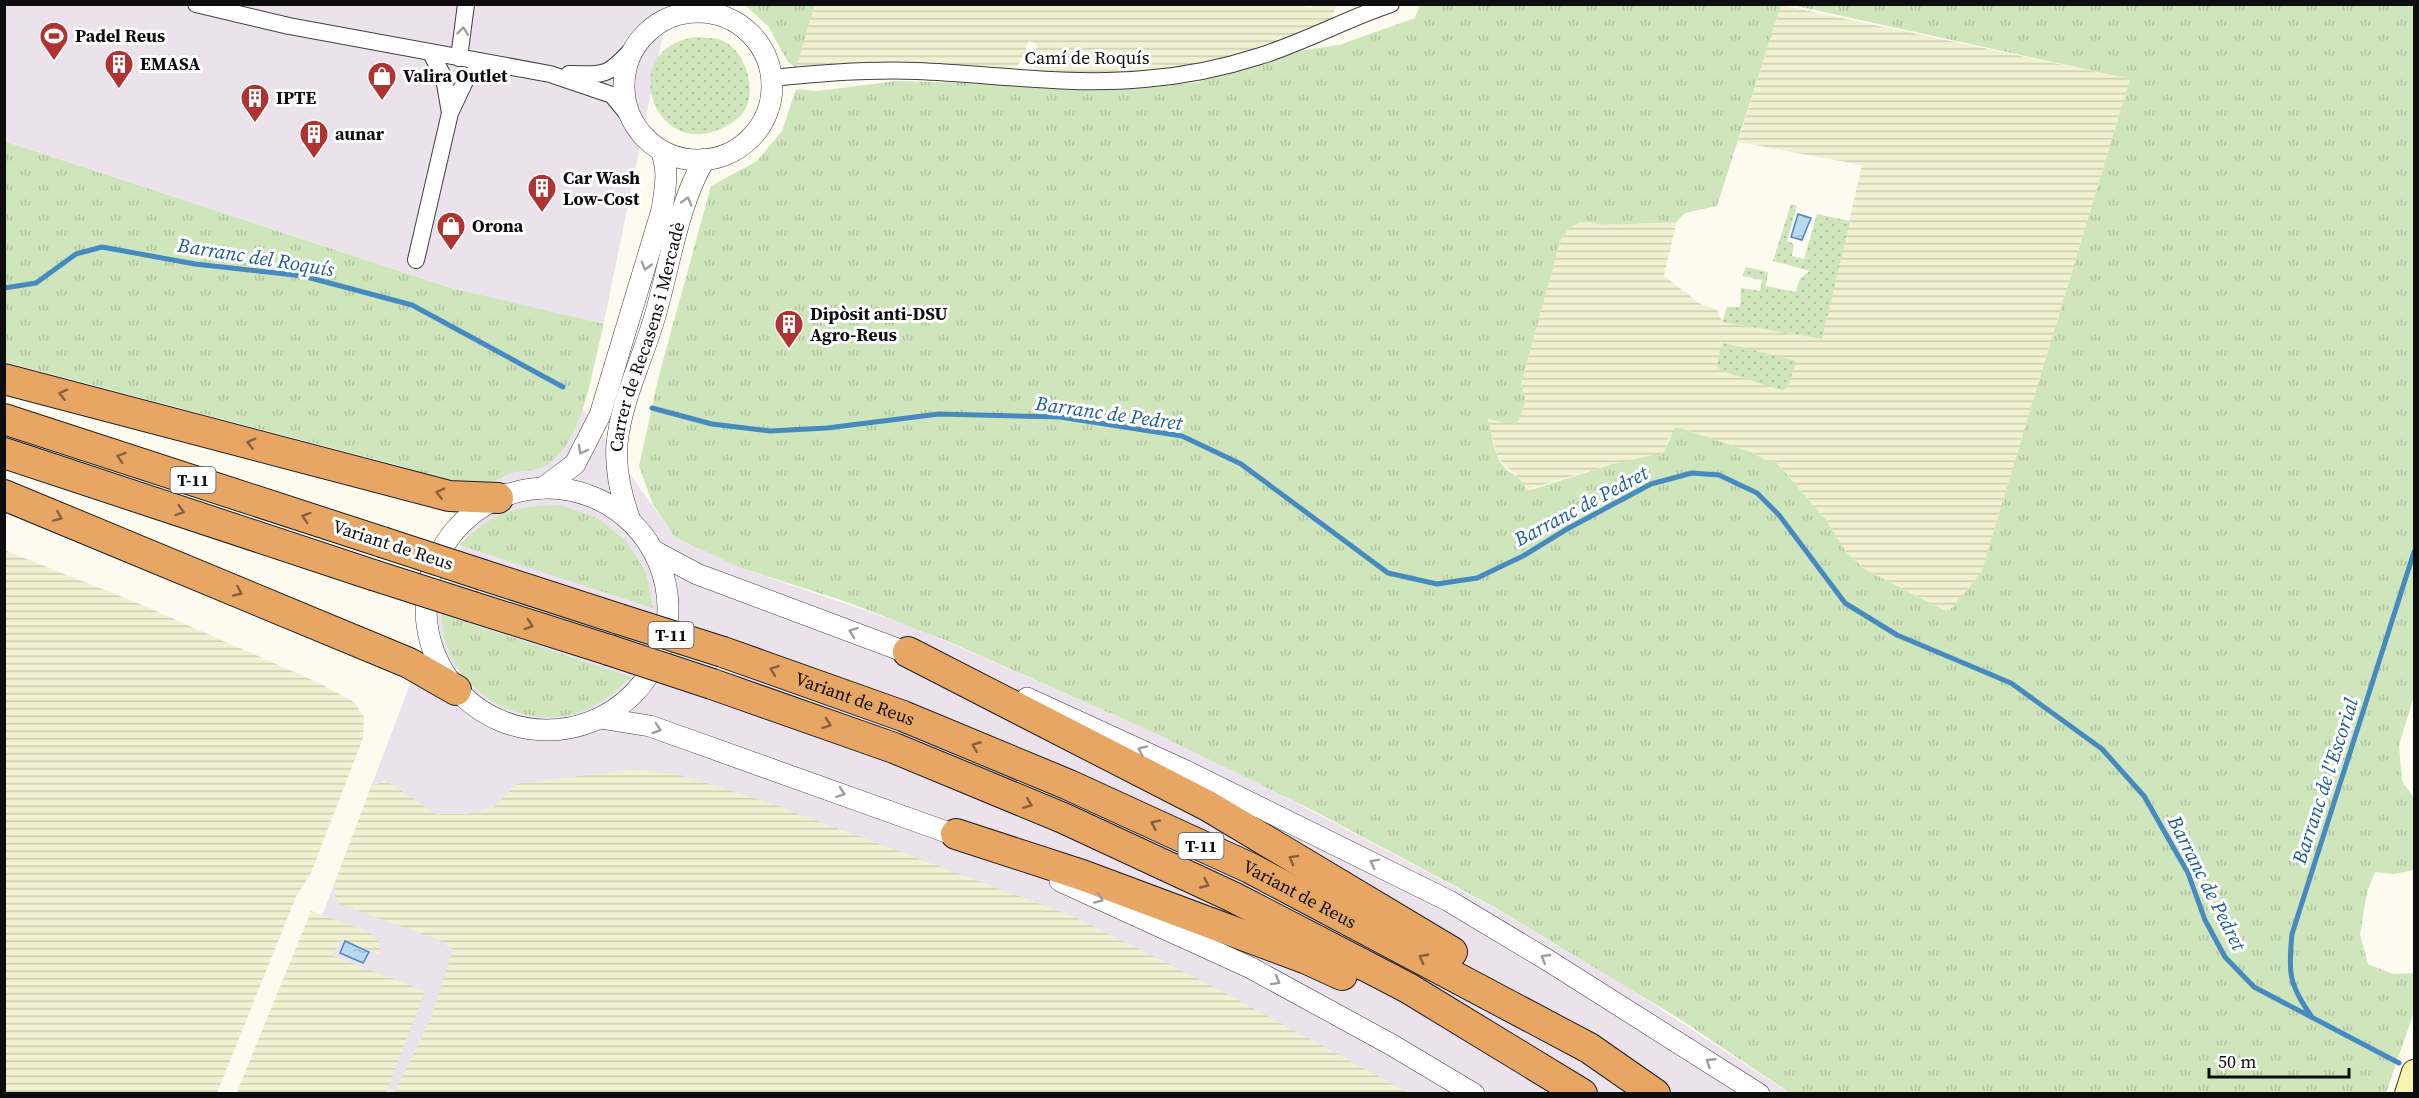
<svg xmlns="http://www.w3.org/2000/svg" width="2419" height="1098" font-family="'Source Serif 4',serif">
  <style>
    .industrial { fill: #ebe2eb }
    .farmland { fill: url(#farmland-rules) }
    .grass { fill: url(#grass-tufts) }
    .park { fill: url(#park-dots) }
    .water { fill: url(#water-ripples); stroke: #468ac0; stroke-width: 1.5 }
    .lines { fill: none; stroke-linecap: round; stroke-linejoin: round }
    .stream { stroke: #468ac0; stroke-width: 5 }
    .minor-casing { stroke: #404040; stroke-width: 18 }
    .tertiary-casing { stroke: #404040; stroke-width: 22 }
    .secondary-casing { stroke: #2f2f2f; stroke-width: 26 }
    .motorway-casing { stroke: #1e1e1e; stroke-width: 32 }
    .minor { stroke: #fff; stroke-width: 16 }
    .tertiary { stroke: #fff; stroke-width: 21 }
    .secondary { stroke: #f7f3b0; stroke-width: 24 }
    .motorway { stroke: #e7a664; stroke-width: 30 }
    .motorway-bridge-casing { stroke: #1e1e1e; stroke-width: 32; stroke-linecap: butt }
    .motorway-bridge { stroke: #e7a664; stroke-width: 30 }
    .oneway { stroke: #9e9e9e }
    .oneway2 { stroke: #85613d }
    .labels { text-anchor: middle; stroke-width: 6; stroke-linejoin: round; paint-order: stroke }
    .shield { fill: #fff; stroke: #565656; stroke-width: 1.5 }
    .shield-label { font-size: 16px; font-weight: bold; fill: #0d0d0d }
    .poi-label { font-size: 18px; font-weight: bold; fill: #0d0d0d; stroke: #fff; text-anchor: start }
    .street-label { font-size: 18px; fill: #0d0d0d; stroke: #fff }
    .water-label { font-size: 20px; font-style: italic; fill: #225c93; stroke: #fff }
  </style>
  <defs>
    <pattern id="farmland-rules" width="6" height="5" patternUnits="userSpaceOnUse" patternTransform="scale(1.5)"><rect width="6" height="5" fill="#f1f0d1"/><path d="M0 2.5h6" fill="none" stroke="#cdcdb2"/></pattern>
    <pattern id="grass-tufts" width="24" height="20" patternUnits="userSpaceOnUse" patternTransform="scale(1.5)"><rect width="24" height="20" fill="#cfe5bc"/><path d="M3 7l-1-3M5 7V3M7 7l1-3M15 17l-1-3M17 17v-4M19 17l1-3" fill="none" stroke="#b1c3a0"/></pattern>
    <pattern id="park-dots" width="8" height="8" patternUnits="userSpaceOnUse" patternTransform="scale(1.5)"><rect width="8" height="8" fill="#cfe5bc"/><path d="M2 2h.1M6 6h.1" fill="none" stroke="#b1c3a0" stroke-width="1.8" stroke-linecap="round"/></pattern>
    <pattern id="water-ripples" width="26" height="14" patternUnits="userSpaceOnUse" patternTransform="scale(1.5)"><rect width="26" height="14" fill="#b8d9f0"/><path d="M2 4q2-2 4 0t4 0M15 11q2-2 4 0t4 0" fill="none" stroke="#9db9cd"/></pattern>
  </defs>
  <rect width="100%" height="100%" fill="#fdfbef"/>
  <path class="industrial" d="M 5,5 L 669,5 L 604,322 L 578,402 L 675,537 L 738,567 L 916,628 L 1159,735 L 1293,801 L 1502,912 L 1630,989 L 1789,1093 L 250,1093 L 289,1003 L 486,484 L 451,288 L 5,141 Z"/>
  <path class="farmland" d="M 1291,4 L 1311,8 L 1313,5 L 1336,5 L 1330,23 L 1226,60 L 1143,75 L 1035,72 L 1033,68 L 1037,44 L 1029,41 L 1019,64 L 1005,71 L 796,68 L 815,5 Z
    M 1781,5 L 2130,79 L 1981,573 L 1948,612 L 1864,569 L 1846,552 L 1827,521 L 1776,462 L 1767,461 L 1753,453 L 1681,428 L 1668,439 L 1663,454 L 1656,456 L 1613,464 L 1525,490 L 1514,472 L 1504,466 L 1497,455 L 1488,419 L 1516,424 L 1526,401 L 1521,384 L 1560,242 L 1569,228 L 1583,221 L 1603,225 L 1677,220 L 1664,276 L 1702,305 L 1717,309 L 1722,322 L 1822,339 L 1862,165 L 1738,142 Z
    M 4,550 L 133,601 L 319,683 L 354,702 L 364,717 L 363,738 L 311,873 L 296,897 L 217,1093 L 5,1093 Z
    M 636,769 L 680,775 L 767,802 L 1075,917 L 1203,981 L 1409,1093 L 394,1093 L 431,1018 L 453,950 L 439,940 L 337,903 L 334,885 L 371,787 L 385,780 L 436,814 L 468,814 L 494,807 L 516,784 Z
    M 311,911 L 369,932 L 379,941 L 380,955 L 341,939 L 333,956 L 425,991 L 386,1093 L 236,1094 Z"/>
  <path class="grass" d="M 745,5 L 815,5 L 796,68 L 788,62 L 768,26 Z
    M 1420,5 L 1781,5 L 1717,206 L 1685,213 L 1676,222 L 1603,225 L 1583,221 L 1569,228 L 1560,242 L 1521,384 L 1526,401 L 1516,425 L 1488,419 C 1492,433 1494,455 1503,466 C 1512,476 1521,475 1526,490 L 1534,489 L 1613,464 L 1663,453 L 1675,428 L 1681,428 L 1753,453 L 1767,461 L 1776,462 L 1827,521 L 1846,552 L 1864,569 L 1948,612 L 1981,573 L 2130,79 L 1792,5 L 2414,5 L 2414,696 L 2399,745 L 2402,781 L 2414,798 L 2414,870 L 2394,874 L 2375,872 L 2367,892 L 2360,934 L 2368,964 L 2393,974 L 2414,973 L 2414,1012 L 2386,1093 L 1790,1093 L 1678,1018 L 1496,908 L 1312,810 L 1159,735 L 945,640 L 844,601 L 738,567 L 675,537 L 653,505 L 639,466 L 658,379 L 711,186 L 757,161 L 782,131 L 796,89 L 817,91 L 897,81 L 1099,87 L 1154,87 L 1198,82 L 1304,50 L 1339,45 L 1415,18 Z
    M 4,141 L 451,288 L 604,324 C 592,366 585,443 545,466 C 533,473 522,469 511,473 C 502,475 497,483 486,484 C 456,488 424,474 397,465 L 5,362 Z
    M 560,505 L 596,517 L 625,540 L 646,572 L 653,608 L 459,545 C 497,511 509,507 560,505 Z
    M 441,614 L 631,677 C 615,692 599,706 578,713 C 525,729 465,698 447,646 C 443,636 443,624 441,614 Z"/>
  <path class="park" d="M 696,37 C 707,38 718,37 727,43 C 749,57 760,102 737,119 C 659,178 609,48 696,37 Z
    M 1791,204 L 1797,206 L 1787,241 L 1794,244 L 1792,256 L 1804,259 L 1817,214 L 1850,221 L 1822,339 L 1722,322 L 1727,307 L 1740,307 L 1741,288 L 1760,291 L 1762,280 L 1742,276 L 1746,267 L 1768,272 L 1766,286 L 1796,292 L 1800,278 L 1810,271 L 1773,261 Z
    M 1724,343 L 1793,360 L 1796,362 L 1788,386 L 1784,390 L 1778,389 L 1722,371 L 1717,367 L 1720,350 Z"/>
  <path class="water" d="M 1798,214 L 1811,218 L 1802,240 L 1791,237 Z
    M 345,941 L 369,952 L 363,963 L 340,953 Z"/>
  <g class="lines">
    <path class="stream" d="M 4,288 L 36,283 L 76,254 L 102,247 L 195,264 L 303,276 L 412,305 L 563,387
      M 652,408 L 712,424 L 770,431 L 827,428 L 939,414 L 1060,417 L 1182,436 L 1241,464 L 1388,573 L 1437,584 L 1477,578 L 1523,556 L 1567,529 L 1651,484 L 1692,473 L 1719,475 L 1757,493 L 1779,515 L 1845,603 L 1897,635 L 2011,683 L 2102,749 L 2144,796 L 2188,873 L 2205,920 L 2225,957 L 2254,987 L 2399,1063
      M 2312,1017 C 2289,985 2288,973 2292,934 L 2414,552"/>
    <g class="minor-casing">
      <path id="minor" d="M 196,4 L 289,26 L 550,74 L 612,95 L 630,117
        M 431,53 L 444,78 L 450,113
        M 459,58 L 466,4
        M 569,74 C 606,75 608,76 633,48
        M 772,78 C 819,73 869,69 917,71 C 992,74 1069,86 1144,79 C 1183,76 1223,68 1260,56 C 1305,42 1346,19 1391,4
        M 416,260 L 450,113 L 465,81 L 484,63"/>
    </g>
    <g class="tertiary-casing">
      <g id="tertiary">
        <circle cx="698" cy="86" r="74"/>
        <circle cx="547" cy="609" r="121"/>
        <path d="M 543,488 L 575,464 L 600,415 L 662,210 C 665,189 669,173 662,153"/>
        <path id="s1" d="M 630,520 C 621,496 615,471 617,444 C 621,401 643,358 655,316 C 669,268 679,200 705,159"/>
        <path d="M 654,551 L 697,574 L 919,657"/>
        <path d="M 1027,698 L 1186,771 L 1449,901 L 1549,961 L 1759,1094"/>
        <path d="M 600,718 L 650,726 L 969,840"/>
        <path d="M 1060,881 L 1251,968 L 1392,1045 L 1474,1094"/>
      </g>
    </g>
    <g class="secondary-casing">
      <path id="secondary" d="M 2407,1094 L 2414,1072"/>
    </g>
    <g class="motorway-casing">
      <g id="motorway">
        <path d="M 4,379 L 449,496 L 498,498"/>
        <path d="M 4,419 L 382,542"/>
        <path d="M 4,453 L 373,575"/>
        <path d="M 4,495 L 409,663 L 456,690"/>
        <path d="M 483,575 L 619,619"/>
        <path d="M 473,607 L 609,650"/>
        <path id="s2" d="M 723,652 L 903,716 L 1069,785 L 1250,868 L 1589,1048 L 1655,1094"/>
        <path d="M 908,652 L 1208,806 L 1452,952"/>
        <path d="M 712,684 L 894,748 L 1063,818 L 1233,897 L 1408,988 L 1582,1094"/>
        <path d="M 956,834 L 1082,875 L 1307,959 L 1342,975"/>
      </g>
    </g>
    <use href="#minor" class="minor"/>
    <use href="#tertiary" class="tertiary"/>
    <use href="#secondary" class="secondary"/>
    <use href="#motorway" class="motorway"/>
    <g class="motorway-bridge-casing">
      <path id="motorway-bridge" d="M 382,542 L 483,575
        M 373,575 L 473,607
        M 619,619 L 723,652
        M 609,650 L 712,684"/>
    </g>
    <use href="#motorway-bridge" class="motorway-bridge"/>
  </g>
  <defs><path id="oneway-chevron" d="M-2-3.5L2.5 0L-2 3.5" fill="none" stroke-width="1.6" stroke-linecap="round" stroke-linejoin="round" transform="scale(1.5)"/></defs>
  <g class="oneway">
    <use href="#oneway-chevron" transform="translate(463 31) rotate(-83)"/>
    <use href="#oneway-chevron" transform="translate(687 201) rotate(-74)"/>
    <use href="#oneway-chevron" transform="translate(646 266) rotate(106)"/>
    <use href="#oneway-chevron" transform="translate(582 450) rotate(119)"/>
    <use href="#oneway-chevron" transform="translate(853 632) rotate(-160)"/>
    <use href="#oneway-chevron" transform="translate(657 729) rotate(18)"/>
    <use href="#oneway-chevron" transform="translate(1142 750) rotate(-155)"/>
    <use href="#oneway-chevron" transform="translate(841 793) rotate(19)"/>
    <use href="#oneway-chevron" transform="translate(1374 863) rotate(-153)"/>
    <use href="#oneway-chevron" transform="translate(1099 899) rotate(24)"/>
    <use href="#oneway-chevron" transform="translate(1545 958) rotate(-149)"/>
    <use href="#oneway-chevron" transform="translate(1276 981) rotate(29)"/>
    <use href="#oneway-chevron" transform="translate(1710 1062) rotate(-147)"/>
  </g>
  <g class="oneway2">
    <use href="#oneway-chevron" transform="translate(63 394) rotate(-166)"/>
    <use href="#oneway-chevron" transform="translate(251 443) rotate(-165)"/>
    <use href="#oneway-chevron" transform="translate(121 457) rotate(-162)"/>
    <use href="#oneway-chevron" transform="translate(440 493) rotate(-166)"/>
    <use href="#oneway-chevron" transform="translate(180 511) rotate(18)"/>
    <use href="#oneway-chevron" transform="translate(58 517) rotate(23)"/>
    <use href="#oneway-chevron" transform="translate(306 517) rotate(-162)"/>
    <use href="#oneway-chevron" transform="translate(238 592) rotate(23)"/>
    <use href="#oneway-chevron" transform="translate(529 625) rotate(18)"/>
    <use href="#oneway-chevron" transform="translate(774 670) rotate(-160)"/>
    <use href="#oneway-chevron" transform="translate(827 724) rotate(20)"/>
    <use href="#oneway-chevron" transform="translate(976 746) rotate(-158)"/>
    <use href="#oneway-chevron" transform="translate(1028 804) rotate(22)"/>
    <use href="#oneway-chevron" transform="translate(1155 824) rotate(-155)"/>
    <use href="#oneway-chevron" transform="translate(1293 859) rotate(-150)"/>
    <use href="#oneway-chevron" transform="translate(1205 884) rotate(25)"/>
    <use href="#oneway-chevron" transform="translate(1423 958) rotate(-152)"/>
  </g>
  <defs>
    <g id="stadium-pin" transform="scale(1.5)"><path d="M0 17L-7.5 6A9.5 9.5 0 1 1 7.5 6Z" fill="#b03332" stroke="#fff"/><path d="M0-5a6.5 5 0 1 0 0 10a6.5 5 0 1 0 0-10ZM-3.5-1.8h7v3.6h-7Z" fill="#fff"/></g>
    <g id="building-pin" transform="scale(1.5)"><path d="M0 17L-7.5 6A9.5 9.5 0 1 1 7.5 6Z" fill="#b03332" stroke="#fff"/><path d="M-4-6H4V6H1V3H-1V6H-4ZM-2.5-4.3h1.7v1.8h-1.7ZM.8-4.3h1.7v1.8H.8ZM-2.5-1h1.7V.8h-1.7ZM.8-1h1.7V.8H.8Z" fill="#fff"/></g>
    <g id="shop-pin" transform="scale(1.5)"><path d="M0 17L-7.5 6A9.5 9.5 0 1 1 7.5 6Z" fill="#b03332" stroke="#fff"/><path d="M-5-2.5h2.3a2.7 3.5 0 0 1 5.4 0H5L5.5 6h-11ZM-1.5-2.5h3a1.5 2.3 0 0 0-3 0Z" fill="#fff"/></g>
  </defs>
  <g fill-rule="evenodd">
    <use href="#stadium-pin" x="54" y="36"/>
    <use href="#building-pin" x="119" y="64"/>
    <use href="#shop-pin" x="382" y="76"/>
    <use href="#building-pin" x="255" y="98"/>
    <use href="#building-pin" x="314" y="134"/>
    <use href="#building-pin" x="542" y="188"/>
    <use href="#shop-pin" x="451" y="226"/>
    <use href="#building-pin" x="789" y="324"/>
  </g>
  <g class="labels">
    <g class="shield">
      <rect x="170.5" y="467" width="45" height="26" rx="4.5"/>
      <rect x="648.5" y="622" width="45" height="26" rx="4.5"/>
      <rect x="1178.5" y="833" width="45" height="26" rx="4.5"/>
    </g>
    <g class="shield-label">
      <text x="193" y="486">T-11</text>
      <text x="671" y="641">T-11</text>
      <text x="1201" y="852">T-11</text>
    </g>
    <g class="poi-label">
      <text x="75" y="42">Padel Reus</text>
      <text x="140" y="70">EMASA</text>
      <text x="403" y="82">Valira Outlet</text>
      <text x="276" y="104">IPTE</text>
      <text x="335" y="140">aunar</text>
      <text x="563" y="184">Car Wash<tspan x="563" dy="21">Low-Cost</tspan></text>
      <text x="472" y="232">Orona</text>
      <text x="810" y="320">Dipòsit anti-DSU<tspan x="810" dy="21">Agro-Reus</tspan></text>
    </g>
    <g class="street-label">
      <text x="1087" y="64">Camí de Roquís</text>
      <text dy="6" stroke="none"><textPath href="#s1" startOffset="189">Carrer de Recasens i Mercadè</textPath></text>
      <text transform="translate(393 545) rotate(18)" y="6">Variant de Reus</text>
      <text dy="6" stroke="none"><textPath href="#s2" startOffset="140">Variant de Reus</textPath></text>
      <text dy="6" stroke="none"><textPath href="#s2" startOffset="626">Variant de Reus</textPath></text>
    </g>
    <g class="water-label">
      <text transform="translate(256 257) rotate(9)" y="7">Barranc del Roquís</text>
      <text transform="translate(1109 413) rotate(8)" y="7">Barranc de Pedret</text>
      <text transform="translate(1581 506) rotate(-28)" y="7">Barranc de Pedret</text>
      <text transform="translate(2325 781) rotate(-72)" y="7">Barranc de l'Escorial</text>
      <text transform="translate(2207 883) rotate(63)" y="7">Barranc de Pedret</text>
    </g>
  </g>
  <rect width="2419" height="1098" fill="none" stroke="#0d0d0d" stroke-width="12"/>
  <path d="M2209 1068v9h140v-9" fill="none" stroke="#0d0d0d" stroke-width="3"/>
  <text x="2218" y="1068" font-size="18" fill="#0d0d0d" stroke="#ffffff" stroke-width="4.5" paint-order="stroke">50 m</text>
</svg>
